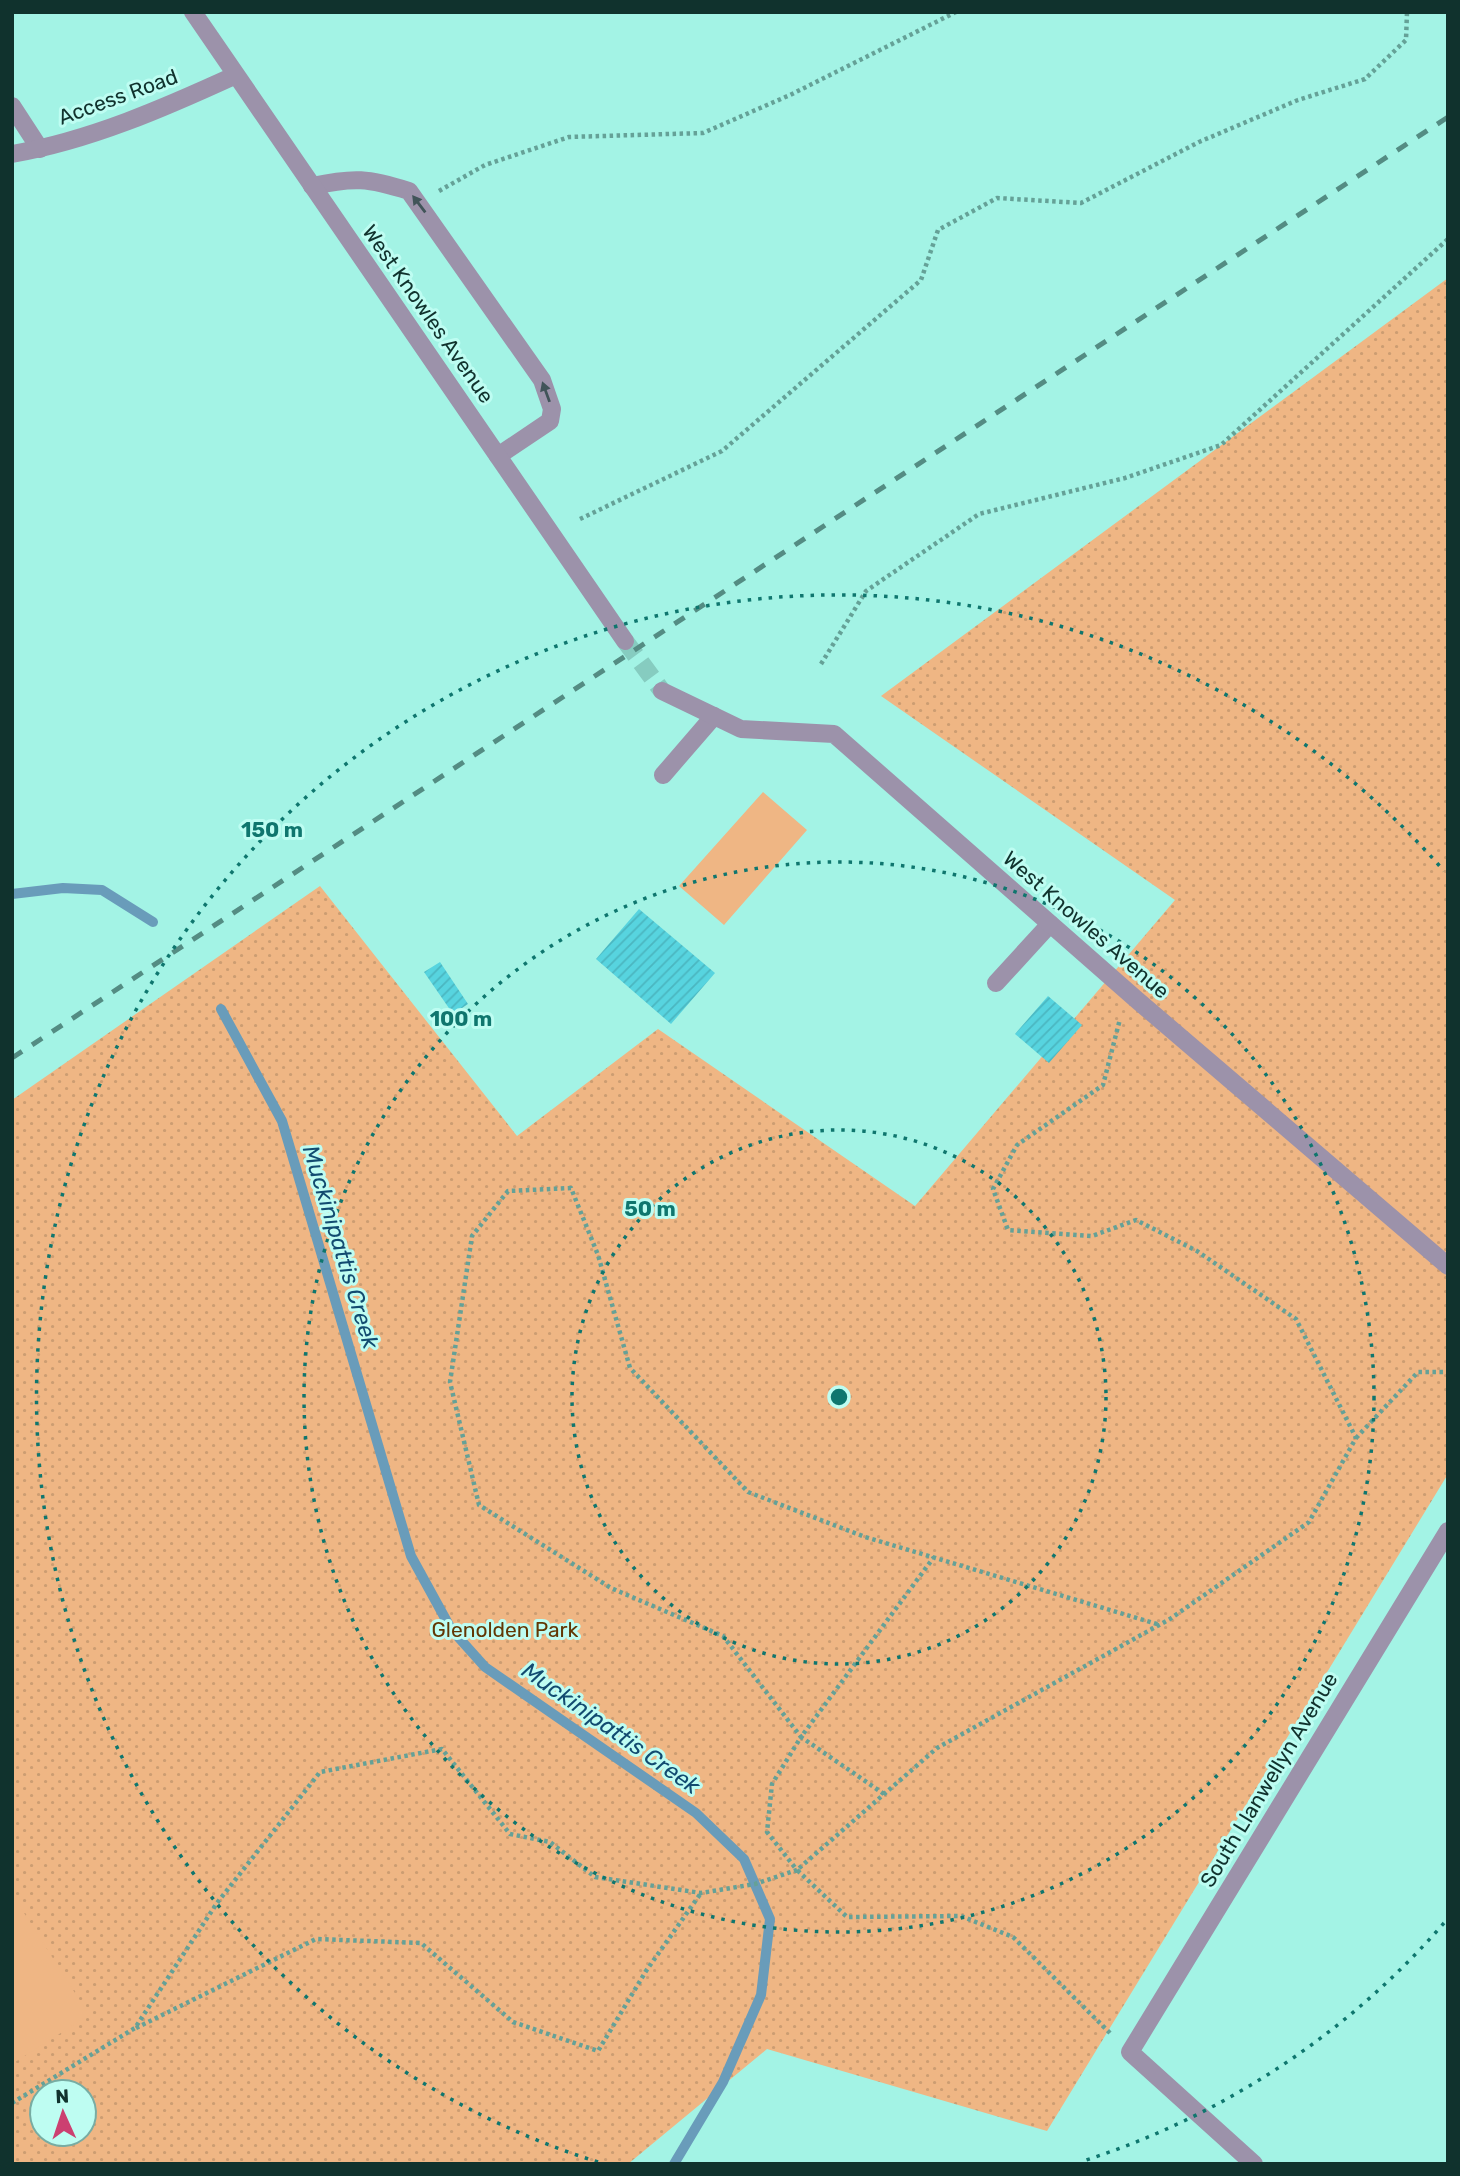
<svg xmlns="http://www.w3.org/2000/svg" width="1460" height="2176" font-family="Rubik,sans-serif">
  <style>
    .green { fill: url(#green-dots); fill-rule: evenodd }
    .pitch { fill: #efb684 }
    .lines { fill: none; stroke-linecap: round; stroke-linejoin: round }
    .stream { stroke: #699cba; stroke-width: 10 }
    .building { fill: url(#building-hatch) }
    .street-tunnel { stroke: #86ccc0; stroke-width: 18; stroke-dasharray: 18 9; stroke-linecap: butt }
    .path { stroke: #65a197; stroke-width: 4.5; stroke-dasharray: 3.5 3.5; stroke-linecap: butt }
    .lane { stroke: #9c92aa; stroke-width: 18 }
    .street { stroke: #9c92aa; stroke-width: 18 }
    .rail { stroke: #548c83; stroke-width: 5; stroke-dasharray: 12 12; stroke-linecap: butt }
    .oneway { fill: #415459 }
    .ring { fill: none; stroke: #0f766e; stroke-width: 3.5; stroke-dasharray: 3.5 7 }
    .labels { text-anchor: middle; stroke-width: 6; stroke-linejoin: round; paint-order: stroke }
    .street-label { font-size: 21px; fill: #10322d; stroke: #befdf2 }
    .park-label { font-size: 21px; fill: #623704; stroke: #befdf2 }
    .water-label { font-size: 23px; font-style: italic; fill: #124b70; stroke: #befdf2 }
    .centre { fill: #0f766e; stroke: #befdf2; stroke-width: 3.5 }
    .ring-label { font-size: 21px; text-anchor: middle; font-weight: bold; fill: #0f766e; stroke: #befdf2; stroke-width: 6; stroke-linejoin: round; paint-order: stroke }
  </style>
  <defs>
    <pattern id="green-dots" width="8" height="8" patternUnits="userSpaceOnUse" patternTransform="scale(1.75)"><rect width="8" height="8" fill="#efb684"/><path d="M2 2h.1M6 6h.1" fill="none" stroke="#cc9d72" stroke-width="1.8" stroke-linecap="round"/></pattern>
    <pattern id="building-hatch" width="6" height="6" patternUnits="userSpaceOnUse" patternTransform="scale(1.75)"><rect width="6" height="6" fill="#57d4df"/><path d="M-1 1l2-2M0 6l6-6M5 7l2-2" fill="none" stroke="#4bb6c0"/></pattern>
  </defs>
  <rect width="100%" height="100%" fill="#a3f3e5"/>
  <path class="green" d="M 1448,278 L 1448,1474 L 1047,2131 L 767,2049 L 628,2164 L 12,2164 L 12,1100 L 320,886 L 517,1136 L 658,1029 L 915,1206 L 1175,900 L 881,696 ZM 42,2092 L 84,2092 L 84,2134 L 42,2134 Z"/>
  <path class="pitch" d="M 763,792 L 807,830 L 724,925 L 679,886 Z
    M 12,1894 L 89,2015 L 12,2064 Z"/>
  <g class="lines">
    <path class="stream" d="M 12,894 L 63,888 L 102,890 L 153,922
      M 221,1009 L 282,1121 L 411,1556 L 451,1629 L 485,1667 L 696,1813 L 744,1859 L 770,1919 L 761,1995 L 723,2082 L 674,2164"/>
  </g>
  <path class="building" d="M 639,909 L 715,973 L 671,1024 L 596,959 Z
    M 440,962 L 468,1004 L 453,1014 L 424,972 Z
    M 1048,996 L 1082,1025 L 1049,1063 L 1015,1034 Z"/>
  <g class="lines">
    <path class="street-tunnel" d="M 625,641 L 662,691"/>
    <path class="path" d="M 439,191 L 485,165 L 569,137 L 703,133 L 790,95 L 956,12
      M 580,519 L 722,451 L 921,280 L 938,230 L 997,198 L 1081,203 L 1199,142 L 1298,100 L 1365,79 L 1406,40 L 1407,12
      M 821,664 L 866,591 L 979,514 L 1125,478 L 1221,445 L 1448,239
      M 1356,1438 L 1418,1372 L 1448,1372
      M 884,1794 L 801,1737 L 934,1557
      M 136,2028 L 316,1939 L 421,1943 L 513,2022 L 598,2051 L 646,1971 L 701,1893
      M 1110,2033 L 1013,1937 L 961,1916 L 847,1917 L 797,1870 L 937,1748 L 1170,1619 L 1309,1522 L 1356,1438 L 1296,1319 L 1197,1251 L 1136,1220 L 1092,1236 L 1008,1230 L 993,1189 L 1017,1145 L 1103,1085 L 1120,1019
      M 12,2103 L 135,2028 L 217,1903 L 320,1772 L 442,1749 L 510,1834 L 550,1842 L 595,1877 L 701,1893 L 755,1884 L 797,1870 L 767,1832 L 772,1784 L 801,1737 L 723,1636 L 611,1588 L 479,1505 L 450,1382 L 472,1236 L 508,1191 L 571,1188 L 598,1255 L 630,1368 L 748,1492 L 865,1537 L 1160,1625"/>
    <path class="lane" d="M 12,106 L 40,149
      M 312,186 C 354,177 368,178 409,191 L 542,380 L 552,409 L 550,421 L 498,456
      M 663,775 L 714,716
      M 996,983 L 1050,924"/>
    <path class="street" d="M 193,12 L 625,641
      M 12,154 C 91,140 164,108 236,75
      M 662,691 L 741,729 L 834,734 L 1137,1000 L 1448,1266
      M 1254,2164 L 1130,2052 L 1448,1531"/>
    <path class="rail" d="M 12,1058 L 1448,117"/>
  </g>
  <defs><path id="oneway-solid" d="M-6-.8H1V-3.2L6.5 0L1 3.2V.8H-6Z" transform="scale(1.75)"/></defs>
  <g class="oneway">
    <use href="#oneway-solid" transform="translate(419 204) rotate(-127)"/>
    <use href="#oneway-solid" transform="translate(546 392) rotate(-110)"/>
  </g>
  <g class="ring">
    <circle cx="839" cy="1397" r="267"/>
    <circle cx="839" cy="1397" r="535"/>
    <path d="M1444 1923A802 802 0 0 1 1080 2162M598 2162A802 802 0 1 1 1444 871"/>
  </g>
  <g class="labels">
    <g class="street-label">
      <text transform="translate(118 97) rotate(-20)" y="7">Access Road</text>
      <text transform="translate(428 314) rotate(55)" y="7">West Knowles Avenue</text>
      <text transform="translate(1086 925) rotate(41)" y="7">West Knowles Avenue</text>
      <text transform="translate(1269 1780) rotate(-59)" y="7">South Llanwellyn Avenue</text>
    </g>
    <g class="park-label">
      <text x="505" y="1637">Glenolden Park</text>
    </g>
    <g class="water-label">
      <text transform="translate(341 1247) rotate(73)" y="8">Muckinipattis Creek</text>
      <text transform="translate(611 1728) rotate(35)" y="8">Muckinipattis Creek</text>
    </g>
  </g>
  <circle cx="839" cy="1397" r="10" class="centre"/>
  <g class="ring-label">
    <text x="272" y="837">150 m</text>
    <text x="461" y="1026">100 m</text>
    <text x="650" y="1216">50 m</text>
  </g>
  <rect width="1460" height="2176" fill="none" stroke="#10322d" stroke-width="28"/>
  <g transform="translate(63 2113) rotate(357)"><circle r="33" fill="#befdf2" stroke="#78aca3" stroke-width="2"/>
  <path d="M0-5L12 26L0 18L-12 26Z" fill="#cc4071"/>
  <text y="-10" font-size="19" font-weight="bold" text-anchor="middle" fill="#10322d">N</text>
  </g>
</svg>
